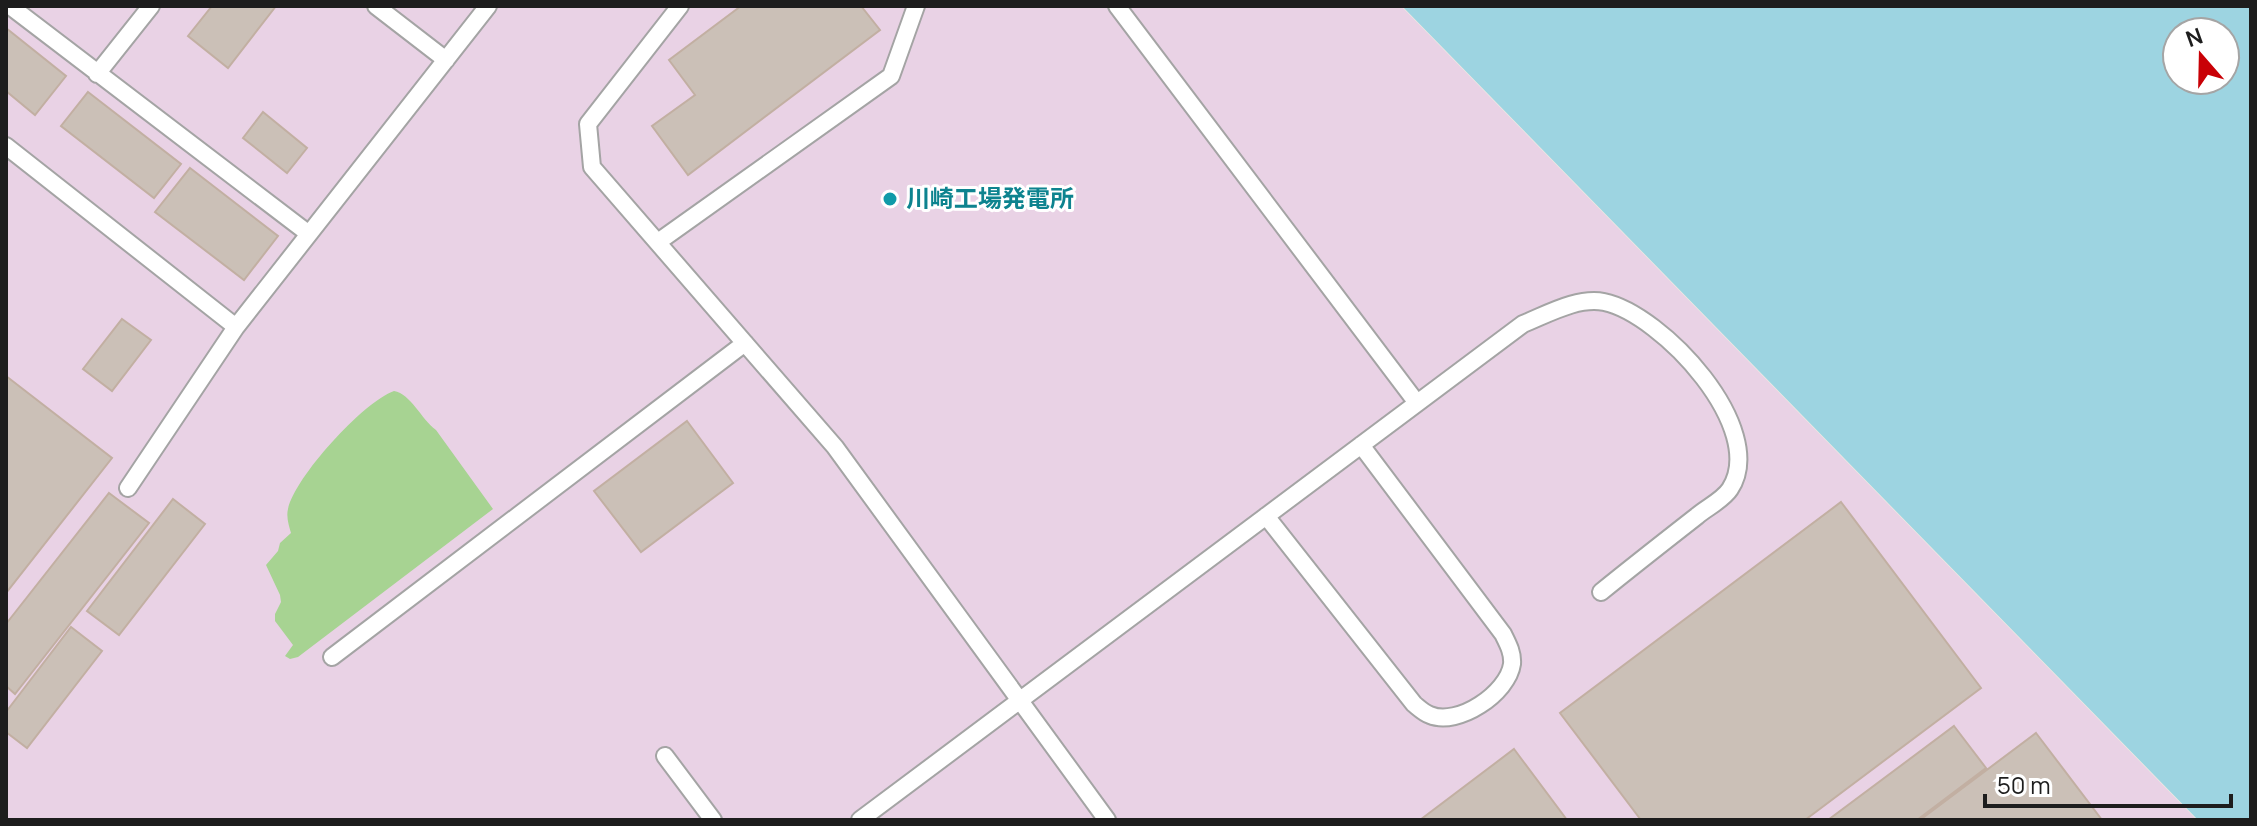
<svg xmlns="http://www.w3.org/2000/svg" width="2257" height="826" font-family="Manrope,'Noto Sans JP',sans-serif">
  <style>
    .industrial { fill: #e9d2e5 }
    .forest { fill: #a7d392 }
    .water { fill: #9dd4e1; fill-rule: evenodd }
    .building { fill: #cbc0b7; stroke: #c2afa2; stroke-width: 2 }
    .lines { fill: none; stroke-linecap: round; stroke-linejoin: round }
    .lane-casing { stroke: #a4a4a4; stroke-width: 20 }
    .lane { stroke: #fff; stroke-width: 16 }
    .culture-dot { fill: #0f9aa8; stroke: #fff; stroke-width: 3 }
    .labels { text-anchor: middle; stroke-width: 6; stroke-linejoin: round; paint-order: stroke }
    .culture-label { font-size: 24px; font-weight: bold; fill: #0d838f; stroke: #fff; text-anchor: start }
  </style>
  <rect width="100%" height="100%" fill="#efeae1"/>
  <path class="industrial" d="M 6,6 L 1401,6 L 2197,820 L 6,820 Z"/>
  <path class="forest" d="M 394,391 C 411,394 421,419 436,430 L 493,509 L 298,657 L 290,659 L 285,656 L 293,645 L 275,621 L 275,614 L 281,602 L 280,595 L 266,565 L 278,551 L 280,543 L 291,533 C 289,526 286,517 288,509 C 295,477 363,402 394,391 Z"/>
  <path class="water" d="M 1402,6 L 2251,6 L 2251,820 L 2198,820 ZM 2177,32 L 2225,32 L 2225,80 L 2177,80 Z"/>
  <path class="building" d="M 212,6 L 276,6 L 228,68 L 188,36 Z
    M 741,6 L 861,6 L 880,30 L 688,175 L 652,126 L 695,95 L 669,60 Z
    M 6,28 L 66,76 L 35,115 L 6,91 Z
    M 88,92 L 181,164 L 154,198 L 61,126 Z
    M 263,112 L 307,148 L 287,173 L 243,138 Z
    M 190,168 L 278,236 L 244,280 L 155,212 Z
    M 122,319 L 151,340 L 112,391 L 83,369 Z
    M 6,376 L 112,458 L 6,593 Z
    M 687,421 L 733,483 L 641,552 L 594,491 Z
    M 109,493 L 149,523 L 15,694 L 6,686 L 6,624 Z
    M 173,499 L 205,524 L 119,635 L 87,611 Z
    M 1841,502 L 1981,688 L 1805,820 L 1641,820 L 1560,713 Z
    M 71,627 L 102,651 L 27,748 L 6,732 L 6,712 Z
    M 1954,726 L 1986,768 L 1917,820 L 1828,820 Z
    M 2036,733 L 2102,820 L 1920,820 Z
    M 1514,749 L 1567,820 L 1420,820 Z"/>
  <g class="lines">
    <g class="lane-casing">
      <path id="lane" d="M 10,6 L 309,234
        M 376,6 L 446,60
        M 680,6 L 588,124 L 592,167 L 835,447 L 1107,820
        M 1117,6 L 1417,403
        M 97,74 L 151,6
        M 6,146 L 236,327
        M 658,242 L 891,76 L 916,6
        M 128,488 L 236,327 L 488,6
        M 1266,516 L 1414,704 C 1419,708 1424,713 1430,715 C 1458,727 1508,693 1512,664 C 1513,653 1508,644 1503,634 L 1361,445
        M 332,657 L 745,343
        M 665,756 L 713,820
        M 860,820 L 1523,324 C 1548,314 1577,297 1604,302 C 1662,314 1769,429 1730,489 C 1723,500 1706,508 1697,516 C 1665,541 1633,566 1601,592"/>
    </g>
    <use href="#lane" class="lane"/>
  </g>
  <circle class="culture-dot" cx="890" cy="199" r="8"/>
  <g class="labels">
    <g class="culture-label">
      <text x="906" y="207">川崎工場発電所</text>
    </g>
  </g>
  <rect width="2257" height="826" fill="none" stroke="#1d1d1d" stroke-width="16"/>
  <g transform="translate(2201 56) rotate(340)"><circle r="38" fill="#ffffff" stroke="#a5a5a5" stroke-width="2"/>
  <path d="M0-6L14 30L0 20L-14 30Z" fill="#c90006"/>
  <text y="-12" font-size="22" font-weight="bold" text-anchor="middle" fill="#1d1d1d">N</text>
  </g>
  <path d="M1985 794v12h246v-12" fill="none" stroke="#1d1d1d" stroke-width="4"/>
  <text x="1997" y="794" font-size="24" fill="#1d1d1d" stroke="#ffffff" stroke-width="6" paint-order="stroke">50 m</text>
</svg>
